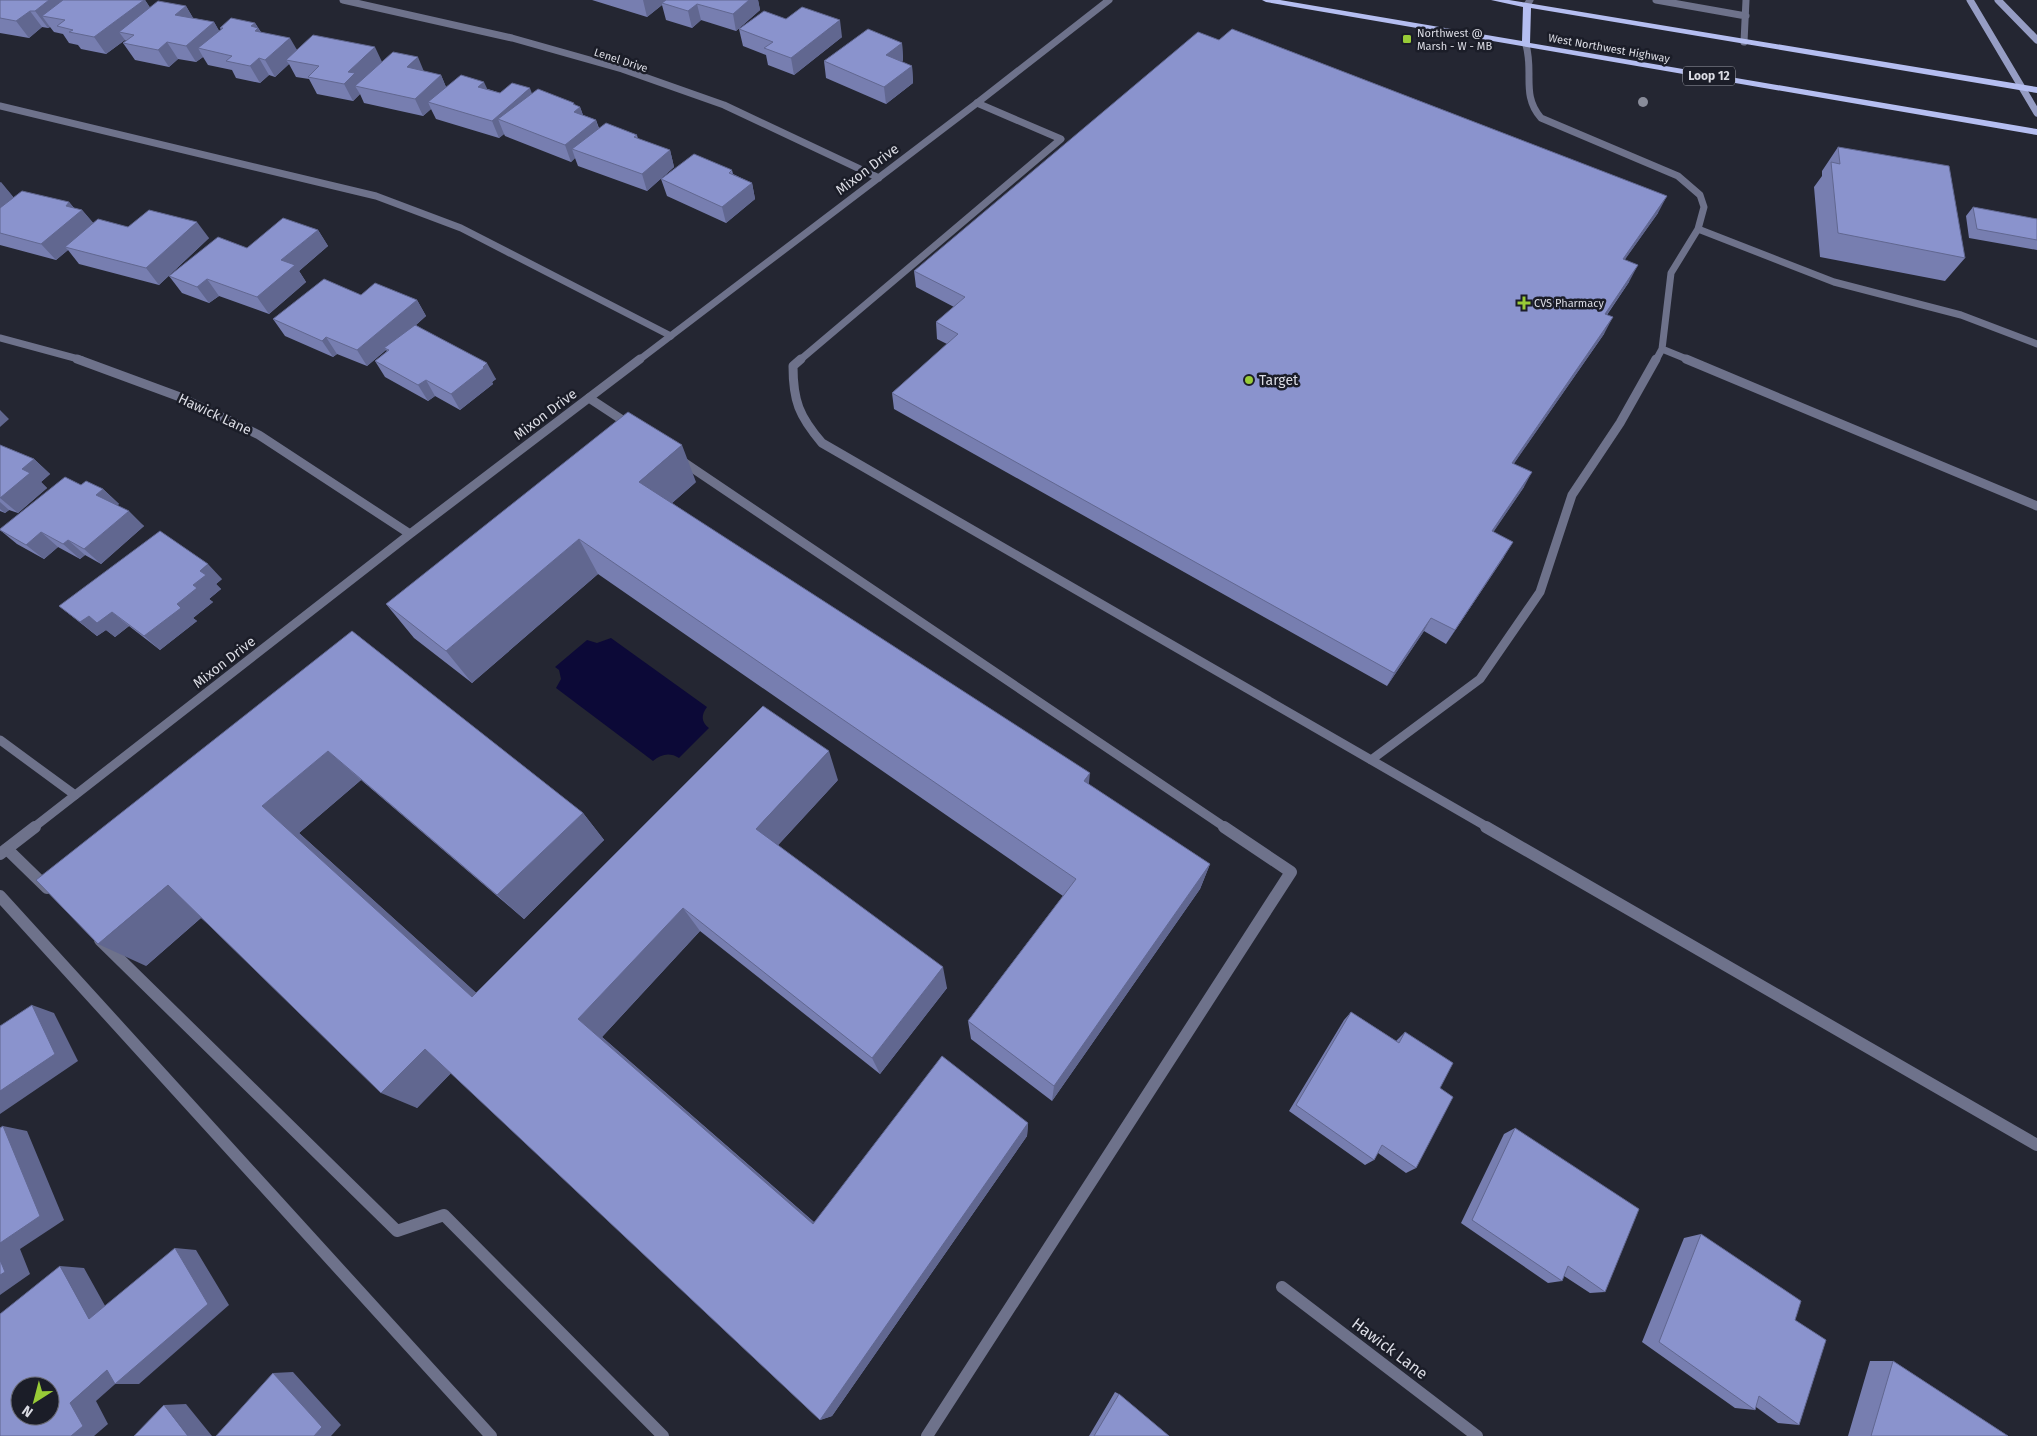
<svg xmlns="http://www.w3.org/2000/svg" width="2037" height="1436" font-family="'Fira Sans',sans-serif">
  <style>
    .water { fill: #0c0937 }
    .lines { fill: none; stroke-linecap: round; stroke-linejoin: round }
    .service-far2 { stroke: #6e728b; stroke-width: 7 }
    .service-far1 { stroke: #6e728b; stroke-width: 9 }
    .service { stroke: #6e728b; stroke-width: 12 }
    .minor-far2 { stroke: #6e728b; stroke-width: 7 }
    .minor-far1 { stroke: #6e728b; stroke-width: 9 }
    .minor { stroke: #6e728b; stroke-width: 12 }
    .secondary { stroke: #969dc4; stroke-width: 7 }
    .primary { fill: #b5bef1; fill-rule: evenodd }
    .tree { fill: #898c9a }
    .wall { fill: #777eb0 }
    .shaded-wall { fill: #616790 }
    .building { fill: #8a93cd; stroke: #616790; fill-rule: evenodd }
    .poi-dot { fill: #98cb37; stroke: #1b1d28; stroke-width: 2 }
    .labels { text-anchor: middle; stroke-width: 5; stroke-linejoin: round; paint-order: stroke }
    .far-poi-label { font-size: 11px; fill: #dbdce4; stroke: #1b1d28; text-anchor: start }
    .far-street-label { font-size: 11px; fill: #dbdce4; stroke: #1b1d28 }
    .shield { fill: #1b1d28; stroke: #a1a3ac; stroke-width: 1 }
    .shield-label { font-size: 12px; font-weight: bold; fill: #dbdce4 }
    .street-label { font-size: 14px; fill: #dbdce4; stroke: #1b1d28 }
    .poi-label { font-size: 14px; fill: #dbdce4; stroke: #1b1d28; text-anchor: start }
    .near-street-label { font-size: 16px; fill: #dbdce4; stroke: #1b1d28 }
  </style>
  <rect width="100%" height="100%" fill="#242632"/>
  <path class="water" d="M 611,638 L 707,707 C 701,715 701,722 709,728 L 679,758 C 670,752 661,754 653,761 L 556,688 L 561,679 L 559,670 L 555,667 L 587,640 L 597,643 Z"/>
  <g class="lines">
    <path class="service-far2" d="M 1656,0 L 1746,16
      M 1527,5 L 1530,0
      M 1744,42 L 1746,0
      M 1526,45 C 1534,73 1521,95 1541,118 L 1678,176 L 1700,195 L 1704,207 L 1698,229 L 1671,273 L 1662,349 L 1656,360
      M 0,106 L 376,196 L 461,228 L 671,336
      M 1698,229 L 1834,282 L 1961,315 L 2037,344
      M 1662,349 L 1689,360
      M 800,360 L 1061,139 L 977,103"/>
    <path class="service-far1" d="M 801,359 L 793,366 C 793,401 799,416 822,443 L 1489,828
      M 1686,359 L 2037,506
      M 589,398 L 630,425
      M 679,459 L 1226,828
      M 0,740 L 75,795
      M 1371,760 L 1480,679 L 1540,592 L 1572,495 L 1620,423 L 1656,359"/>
    <path class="service" d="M 1486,827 L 2037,1145
      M 7,849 L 47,888
      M 0,896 L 491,1436
      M 100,940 L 397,1231 L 444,1215 L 663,1436
      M 927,1436 L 1291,872 L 1224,827"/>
    <path class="minor-far2" d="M 343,0 L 512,38 L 622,69 L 724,105 L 879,178
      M 0,338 L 82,360
      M 639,360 L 977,103 L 1109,0"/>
    <path class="minor-far1" d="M 77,359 L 180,397 L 259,435 L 410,534
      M 33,828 L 410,534 L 640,359"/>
    <path class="minor" d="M 0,854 L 35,827
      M 1282,1287 L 1477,1436"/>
    <path class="secondary" d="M 1970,0 L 2037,113
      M 1998,0 L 2037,40"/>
    <path class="primary" d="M 1262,0 L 1280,0 L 1522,41 L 1523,7 L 1491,0 L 1509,0 L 2037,87 L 2037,93 L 1531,8 L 1530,43 L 2037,129 L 2037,135 L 1266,2 Z"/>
  </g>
  <circle class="tree" cx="1643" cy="102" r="5"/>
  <path class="wall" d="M 0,0 L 145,0 L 150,8 L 186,6 L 193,18 L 214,22 L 219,31 L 221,30 L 220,28 L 255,23 L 261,32 L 297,50 L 382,62 L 441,75 L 446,87 L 488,89 L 500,93 L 532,94 L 575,105 L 580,107 L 583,115 L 596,120 L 599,128 L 637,135 L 638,139 L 670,150 L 674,167 L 647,191 L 578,166 L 575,158 L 571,162 L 505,136 L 504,134 L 499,138 L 436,119 L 431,109 L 423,116 L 364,103 L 360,94 L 353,101 L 317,94 L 309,79 L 296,77 L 289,64 L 275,77 L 269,75 L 260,83 L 236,78 L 232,70 L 208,65 L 203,57 L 196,62 L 178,59 L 169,67 L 135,60 L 123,43 L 126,41 L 125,40 L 106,54 L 81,49 L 78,45 L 69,43 L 63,34 L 54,32 L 50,27 L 48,28 L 42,27 L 29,38 L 0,33 Z
    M 592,0 L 758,0 L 760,10 L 736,31 L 701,20 L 692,28 L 666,20 L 662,5 L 647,17 Z
    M 786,19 L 842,37 L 794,75 L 768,65 L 766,55 L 743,46 L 739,29 Z
    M 902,43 L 903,60 L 902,62 L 912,66 L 913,83 L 886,104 L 826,78 L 824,61 Z
    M 1838,147 L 1965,258 L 1945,281 L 1820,257 L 1814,187 L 1822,176 L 1822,171 Z
    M 732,170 L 733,174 L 752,183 L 755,199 L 726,223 L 667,196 L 661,179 Z
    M 0,182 L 13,197 L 69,202 L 74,208 L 82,210 L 93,223 L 128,227 L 209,238 L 159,285 L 79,264 L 68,250 L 56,260 L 0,245 Z
    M 1973,207 L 2037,219 L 2037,250 L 1969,238 L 1966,216 Z
    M 1658,213 L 1625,259 L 1629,282 L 1607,315 L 1604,334 L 1514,463 L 1524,487 L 1493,532 L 1504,557 L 1446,644 L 1424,631 L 1387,686 L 894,409 L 892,393 L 947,344 L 937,339 L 936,322 L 954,307 L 916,287 L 914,271 Z
    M 318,230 L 328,246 L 299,271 L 306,282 L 269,314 L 219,296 L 209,303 L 182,293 L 169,276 L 247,248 Z
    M 361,295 L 417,300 L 426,316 L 416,325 L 496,379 L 492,382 L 493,384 L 460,410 L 435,396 L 428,401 L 385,377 L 375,361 L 387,351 L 386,350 L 367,366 L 337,354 L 333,357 L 285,336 L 273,319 Z
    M 0,445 L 34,459 L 50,474 L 41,482 L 47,488 L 18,513 L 9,510 L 5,513 L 0,511 Z
    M 696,482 L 672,503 L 1089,785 L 1210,864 L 1200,889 L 1052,1101 L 971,1039 L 968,1021 L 1063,896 L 598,574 L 472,683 L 414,638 L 386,604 Z
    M 81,485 L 103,489 L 119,504 L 117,505 L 144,526 L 101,564 L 85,555 L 80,559 L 58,547 L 44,559 L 17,544 L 0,530 Z
    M 222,579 L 216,584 L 221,589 L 209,599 L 213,602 L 193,618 L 197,621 L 160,650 L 129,626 L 115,637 L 106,630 L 97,636 L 59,606 Z
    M 352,631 L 583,813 L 604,840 L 524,919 L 361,780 L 299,833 L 476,993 L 838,780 L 778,845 L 947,988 L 880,1074 L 700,931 L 602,1037 L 814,1222 L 1028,1123 L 1027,1136 L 832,1416 L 820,1420 L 451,1073 L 417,1108 L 201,918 L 146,966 Z
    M 1351,1012 L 1396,1041 L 1405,1032 L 1440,1088 L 1416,1168 L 1406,1173 L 1378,1153 L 1374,1160 L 1365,1165 L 1289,1111 L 1344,1020 Z
    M 1515,1128 L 1605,1292 L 1590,1293 L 1564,1276 L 1562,1281 L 1548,1283 L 1461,1223 L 1504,1134 Z
    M 1701,1234 L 1795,1320 L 1799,1425 L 1778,1423 L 1756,1407 L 1755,1410 L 1735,1408 L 1642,1342 L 1684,1238 Z
    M 1870,1361 L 1893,1361 L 2008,1436 L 1848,1436 Z
    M 1115,1392 L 1119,1394 L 1169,1436 L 1089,1436 Z"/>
  <path class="shaded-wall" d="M 49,0 L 66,0 L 42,16 L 50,27 L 48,28 L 35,11 Z
    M 144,0 L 145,0 L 156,16 L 119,32 L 125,40 L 106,54 L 94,37 Z
    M 643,0 L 668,0 L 662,3 L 662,5 L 647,17 Z
    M 749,0 L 758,0 L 760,10 L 736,31 L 733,14 Z
    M 697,4 L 701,20 L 692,28 L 688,11 Z
    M 186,6 L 196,23 L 175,15 Z
    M 30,11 L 42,27 L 29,38 L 16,21 Z
    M 840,20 L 842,37 L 794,75 L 791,58 Z
    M 214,22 L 224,39 L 198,48 L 203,57 L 196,62 L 186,46 Z
    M 255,23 L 258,28 L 268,45 L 251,26 Z
    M 290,38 L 300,55 L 286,60 L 289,64 L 275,77 L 265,60 Z
    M 167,42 L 178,59 L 169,67 L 158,50 Z
    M 902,43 L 903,60 L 888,72 L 886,55 Z
    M 375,47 L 383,64 L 355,86 L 360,94 L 353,101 L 344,84 L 348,72 Z
    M 418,57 L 425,74 L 407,67 Z
    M 259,58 L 269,75 L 260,83 L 250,66 Z
    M 912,66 L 913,83 L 886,104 L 884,87 Z
    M 441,75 L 448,92 L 428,102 L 431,109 L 423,116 L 415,99 Z
    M 484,82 L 492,99 L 478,87 Z
    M 530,88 L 536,105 L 498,119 L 504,134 L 499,138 L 492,121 Z
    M 574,103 L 577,109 L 580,107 L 586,124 L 574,112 L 573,104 Z
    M 596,120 L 601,137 L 572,149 L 575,158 L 571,162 L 565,145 Z
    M 670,150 L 674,167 L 647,191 L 642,174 Z
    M 1,182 L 15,199 L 0,211 L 0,183 Z
    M 752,183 L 755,199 L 726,223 L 722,207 Z
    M 1667,196 L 1658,213 L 1614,275 L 1623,259 Z
    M 69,202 L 78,213 L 82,210 L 96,226 L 65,247 L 68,250 L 56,260 L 41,244 L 66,206 Z
    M 197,222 L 209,238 L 159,285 L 146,268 Z
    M 318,230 L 328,246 L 299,271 L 306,282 L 269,314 L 257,297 L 281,260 Z
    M 1638,265 L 1629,282 L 1596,330 L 1605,314 Z
    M 207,279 L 219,296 L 209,303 L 197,287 Z
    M 417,300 L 426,316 L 388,349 L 384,348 L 386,350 L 367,366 L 357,350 Z
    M 1613,317 L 1604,334 L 1504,478 L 1512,463 Z
    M 326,337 L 337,354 L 333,357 L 322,341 Z
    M 487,363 L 496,379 L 492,382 L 493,384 L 460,410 L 451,394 Z
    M 426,380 L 435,396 L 428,401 L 418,385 Z
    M 0,410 L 9,419 L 0,427 Z
    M 682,445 L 696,482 L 655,518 L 639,482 Z
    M 34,459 L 50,474 L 41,482 L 47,488 L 18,513 L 0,498 L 22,469 Z
    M 1532,472 L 1524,487 L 1484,546 L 1492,531 Z
    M 103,489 L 119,504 L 112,510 L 96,495 Z
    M 0,502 L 9,510 L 5,513 L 0,509 Z
    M 129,511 L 144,526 L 101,564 L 84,549 Z
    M 41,532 L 58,547 L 44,559 L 26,545 Z
    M 579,539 L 598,574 L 472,683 L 446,651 Z
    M 68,540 L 85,555 L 80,559 L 63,544 Z
    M 1513,542 L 1504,557 L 1446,644 L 1455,630 Z
    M 208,564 L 222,579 L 216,584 L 221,589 L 209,599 L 213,602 L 193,618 L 197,621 L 160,650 L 144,636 L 177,604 L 193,585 L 200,571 Z
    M 112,612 L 129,626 L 115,637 L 106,630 L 97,636 L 80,622 L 89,616 Z
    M 1431,618 L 1424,631 L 1387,686 L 1394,673 Z
    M 328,751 L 361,780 L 299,833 L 502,1016 L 472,997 L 262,806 Z
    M 829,751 L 838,780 L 769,855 L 756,829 Z
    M 1090,773 L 1087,801 L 1084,781 Z
    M 583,813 L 604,840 L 524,919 L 497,895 Z
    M 1210,864 L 1200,889 L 1052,1101 L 1054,1086 Z
    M 168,885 L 211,909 L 146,966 L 98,944 Z
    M 683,908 L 700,931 L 602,1037 L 825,1232 L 813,1224 L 578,1019 Z
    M 943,967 L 947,988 L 880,1074 L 872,1058 Z
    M 32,1005 L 54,1013 L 78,1061 L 0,1114 L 0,1091 Z
    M 425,1049 L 458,1066 L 417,1108 L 381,1093 Z
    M 1028,1123 L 1027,1136 L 832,1416 L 820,1420 Z
    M 3,1126 L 27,1131 L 64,1220 L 20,1249 L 30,1274 L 0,1295 L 0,1243 Z
    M 175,1248 L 196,1250 L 229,1305 L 139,1384 L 115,1384 Z
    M 60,1266 L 84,1268 L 113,1320 L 89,1319 Z
    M 107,1370 L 131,1370 L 96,1401 L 108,1424 L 94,1436 L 71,1436 L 70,1403 Z
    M 293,1372 L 341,1425 L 331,1436 L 314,1436 L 273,1373 Z
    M 186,1404 L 212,1436 L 188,1436 L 164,1405 Z"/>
  <path class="building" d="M 0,0 L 49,0 L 35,11 L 30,11 L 16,21 L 0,18 Z
    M 63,0 L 144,0 L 94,37 L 69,32 L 73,30 L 57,26 L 65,20 L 42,16 Z
    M 666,0 L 749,0 L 733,14 L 697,4 L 688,11 L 662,3 Z
    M 158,1 L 186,6 L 175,15 L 214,22 L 186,46 L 167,42 L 158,50 L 123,43 L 134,35 L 119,32 Z
    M 802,7 L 840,20 L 791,58 L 764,48 L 773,42 L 739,29 L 764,11 L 786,19 Z
    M 231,18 L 255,23 L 251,26 L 258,28 L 255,31 L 290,38 L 265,60 L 259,58 L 250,66 L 226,61 L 232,56 L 198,48 L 223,28 L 220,28 Z
    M 868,29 L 902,43 L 886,55 L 912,66 L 884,87 L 824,61 Z
    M 1232,29 L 1667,196 L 1623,259 L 1638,265 L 1605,314 L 1613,317 L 1512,463 L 1532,472 L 1492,531 L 1513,542 L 1455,630 L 1431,618 L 1394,673 L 892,393 L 958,334 L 936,322 L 965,297 L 914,271 L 1198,32 L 1219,40 Z
    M 313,35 L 375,47 L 348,72 L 355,73 L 344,84 L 308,77 L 319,66 L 286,60 Z
    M 393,52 L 418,57 L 407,67 L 441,75 L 415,99 L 355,86 Z
    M 461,75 L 484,82 L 478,87 L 500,93 L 512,83 L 530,88 L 492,121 L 428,102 Z
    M 538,89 L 574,103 L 573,104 L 580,107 L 574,112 L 596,120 L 565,145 L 498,119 Z
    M 606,123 L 637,135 L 634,137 L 670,150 L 642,174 L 572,149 Z
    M 1838,147 L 1949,166 L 1965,258 L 1838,233 L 1831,162 L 1840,164 Z
    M 694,154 L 732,170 L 729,173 L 752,183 L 722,207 L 661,179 Z
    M 22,191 L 69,202 L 66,206 L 82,210 L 41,244 L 0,233 L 0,208 Z
    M 1973,207 L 2037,219 L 2037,240 L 1977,229 Z
    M 149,210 L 197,222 L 146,268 L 65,247 L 98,219 L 128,227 Z
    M 283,218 L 318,230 L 281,260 L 295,265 L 257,297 L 207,279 L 197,287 L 169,276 L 218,237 L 247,248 Z
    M 324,279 L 361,295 L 375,283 L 417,300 L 357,350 L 326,337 L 322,341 L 273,319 Z
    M 415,325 L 487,363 L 483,367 L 484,368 L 451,394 L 426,380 L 418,385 L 375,361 L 389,350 L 384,348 Z
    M 628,412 L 682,445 L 639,482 L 1090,773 L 1084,781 L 1210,864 L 1054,1086 L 968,1021 L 1076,879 L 579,539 L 446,651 L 386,604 Z
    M 0,445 L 34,459 L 22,469 L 30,473 L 0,498 Z
    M 65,477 L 81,485 L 86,481 L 103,489 L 96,495 L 129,511 L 84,549 L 68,540 L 63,544 L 41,532 L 26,545 L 0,530 L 0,529 Z
    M 160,531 L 208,564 L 200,571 L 206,575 L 193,585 L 197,588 L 177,604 L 181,608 L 144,636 L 112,612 L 97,623 L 89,616 L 80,622 L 59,606 Z
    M 352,631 L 583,813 L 497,895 L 328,751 L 262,806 L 472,997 L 763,706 L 829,751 L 756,829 L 943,967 L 872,1058 L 683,908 L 578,1019 L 813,1224 L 942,1056 L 1028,1123 L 820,1420 L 425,1049 L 381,1093 L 168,885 L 98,944 L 36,880 Z
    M 32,1005 L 55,1054 L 0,1091 L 0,1026 Z
    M 1351,1012 L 1399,1043 L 1405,1032 L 1453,1063 L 1440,1088 L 1453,1097 L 1416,1168 L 1382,1145 L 1374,1160 L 1296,1105 Z
    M 3,1126 L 40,1216 L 0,1243 L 0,1128 Z
    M 1515,1128 L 1639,1209 L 1605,1292 L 1568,1266 L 1562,1281 L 1472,1220 Z
    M 1701,1234 L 1801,1301 L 1795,1320 L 1826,1340 L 1799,1425 L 1759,1396 L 1755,1410 L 1659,1342 Z
    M 175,1248 L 208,1304 L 115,1384 L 107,1370 L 70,1403 L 83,1426 L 71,1436 L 0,1436 L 0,1314 L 60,1266 L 89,1319 ZM 20,1386 L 50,1386 L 50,1416 L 20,1416 Z
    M 0,1260 L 5,1272 L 0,1275 Z
    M 1893,1361 L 2008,1436 L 1871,1436 Z
    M 273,1373 L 322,1427 L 314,1436 L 216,1436 Z
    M 1119,1394 L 1169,1436 L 1094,1436 Z
    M 164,1405 L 188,1436 L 134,1436 Z"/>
  <g class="poi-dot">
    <rect x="1402" y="34" width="10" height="10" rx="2.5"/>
    <path d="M1521.5 295.5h5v5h5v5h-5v5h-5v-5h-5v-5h5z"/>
    <circle cx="1249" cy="380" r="5"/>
  </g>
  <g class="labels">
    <g class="far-poi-label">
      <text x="1417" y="37">Northwest @<tspan x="1417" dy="13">Marsh - W - MB</tspan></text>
      <text x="1534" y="307">CVS Pharmacy</text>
    </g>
    <g class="far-street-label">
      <text transform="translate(1609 48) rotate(10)" y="4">West Northwest Highway</text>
      <text transform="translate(621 60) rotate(18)" y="4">Lenel Drive</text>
    </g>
    <rect class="shield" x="1683" y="66.5" width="52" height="19" rx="4"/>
    <g class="shield-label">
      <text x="1709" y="80">Loop 12</text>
    </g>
    <g class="street-label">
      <text transform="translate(867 169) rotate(-37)" y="5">Mixon Drive</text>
      <text transform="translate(215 414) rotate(25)" y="5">Hawick Lane</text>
      <text transform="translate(545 414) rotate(-37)" y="5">Mixon Drive</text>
      <text transform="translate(224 662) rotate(-38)" y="5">Mixon Drive</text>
    </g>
    <g class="poi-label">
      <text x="1259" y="385">Target</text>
    </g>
    <g class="near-street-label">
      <text transform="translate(1390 1348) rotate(37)" y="6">Hawick Lane</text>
    </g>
  </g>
  <g transform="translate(35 1401) rotate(216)"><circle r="24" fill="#1b1d28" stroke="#686973"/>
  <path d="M0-4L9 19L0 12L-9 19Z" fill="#98cb37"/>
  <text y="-8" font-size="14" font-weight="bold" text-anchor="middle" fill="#dbdce4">N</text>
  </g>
</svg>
